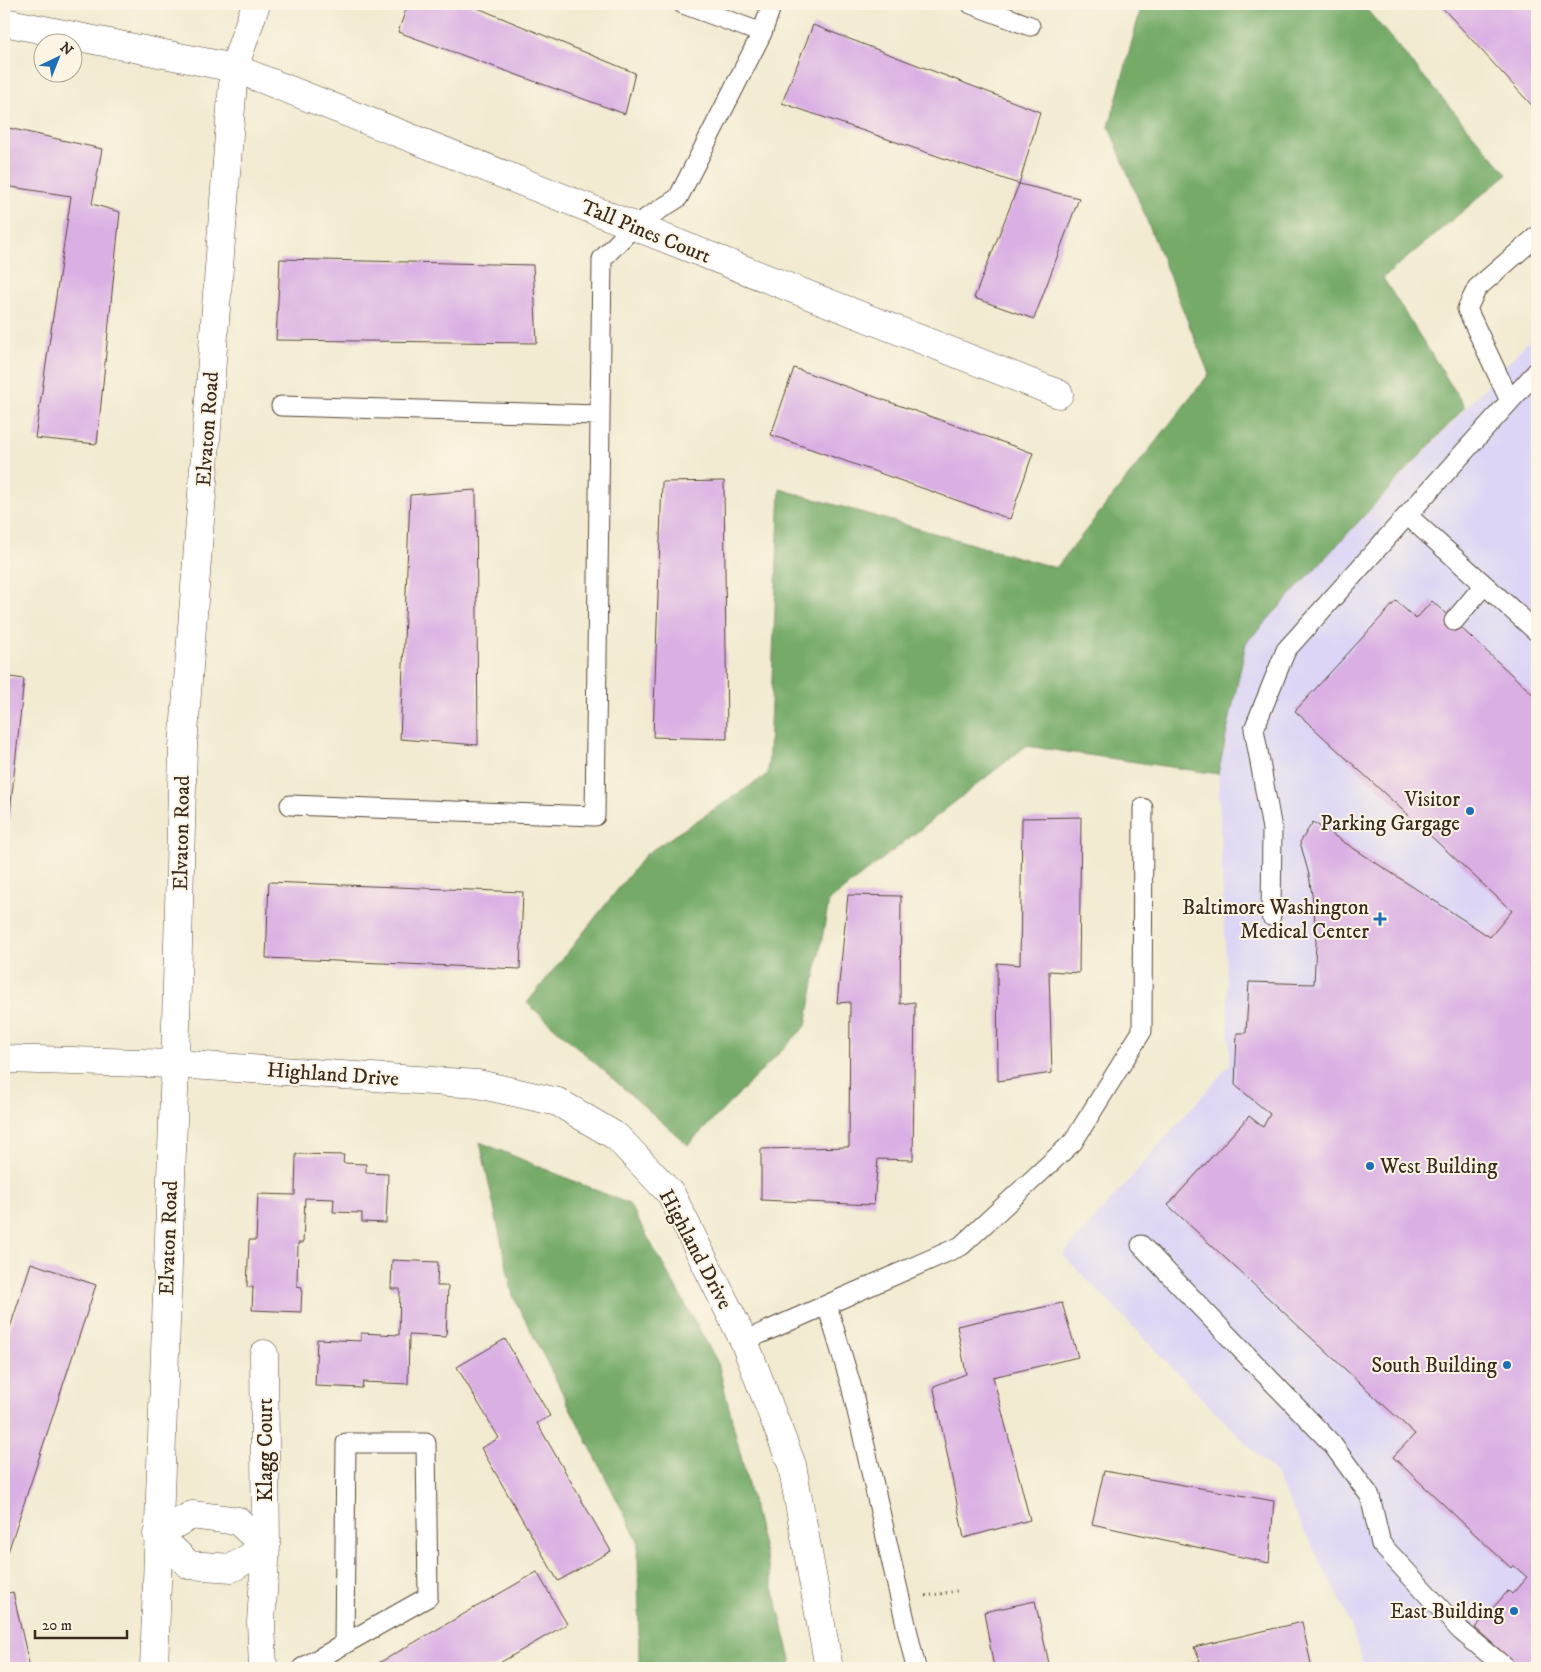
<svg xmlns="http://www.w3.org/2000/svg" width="1541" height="1672" font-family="'IM FELL DW Pica',serif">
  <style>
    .built { fill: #dcd5f6 }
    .forest { fill: #75aa67; stroke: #586a42 }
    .building { fill: #dab0e4 }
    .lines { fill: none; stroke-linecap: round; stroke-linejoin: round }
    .service-casing { stroke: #564739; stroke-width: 21 }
    .minor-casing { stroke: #564739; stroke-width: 29 }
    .tertiary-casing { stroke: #564739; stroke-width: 29 }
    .path { stroke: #564739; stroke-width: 3; stroke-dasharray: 1 4; stroke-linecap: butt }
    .service { stroke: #fff; stroke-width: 19 }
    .minor { stroke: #fff; stroke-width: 28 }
    .tertiary { stroke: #fff; stroke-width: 28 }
    .poi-dot { fill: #1f6fb2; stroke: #fcf5e5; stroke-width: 2 }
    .labels { text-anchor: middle; stroke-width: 4; stroke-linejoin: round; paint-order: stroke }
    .street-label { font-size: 21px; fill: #3b2a1e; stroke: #fcf5e5 }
    .poi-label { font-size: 21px; fill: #3b2a1e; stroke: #fcf5e5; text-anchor: end }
  </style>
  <rect width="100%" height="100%" fill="#fcf5e5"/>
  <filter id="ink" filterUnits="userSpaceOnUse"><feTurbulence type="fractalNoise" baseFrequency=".02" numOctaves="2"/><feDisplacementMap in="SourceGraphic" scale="10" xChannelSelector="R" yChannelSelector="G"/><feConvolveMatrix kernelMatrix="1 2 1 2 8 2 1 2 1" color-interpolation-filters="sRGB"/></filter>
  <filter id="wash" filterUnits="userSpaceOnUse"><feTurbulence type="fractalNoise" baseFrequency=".0096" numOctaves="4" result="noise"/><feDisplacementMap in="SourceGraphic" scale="20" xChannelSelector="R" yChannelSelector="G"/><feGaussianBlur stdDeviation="1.12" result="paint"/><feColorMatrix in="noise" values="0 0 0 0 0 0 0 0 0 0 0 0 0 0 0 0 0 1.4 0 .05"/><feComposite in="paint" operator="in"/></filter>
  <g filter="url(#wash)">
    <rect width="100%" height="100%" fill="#f2ebd2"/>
    <path class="built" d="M 1537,332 L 1537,1668 L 1365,1668 L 1346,1612 L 1274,1472 L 1063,1255 L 1230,1064 L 1218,774 L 1246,643 Z"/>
    <path class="forest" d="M 1142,4 L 1362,4 L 1507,174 L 1383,278 L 1465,407 L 1246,643 L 1218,774 L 1026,746 L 829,901 L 806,1026 L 688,1145 L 527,1003 L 646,854 L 768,774 L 780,489 L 1056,568 L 1209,374 L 1109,127 Z
      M 480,1142 L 629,1204 L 718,1363 L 793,1668 L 639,1668 L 638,1541 L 513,1296 Z"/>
    <g id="blocks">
      <path class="building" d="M 408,4 L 468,4 L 635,73 L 625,114 L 398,32 Z
        M 1439,4 L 1537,4 L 1537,111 Z
        M 813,25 L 1040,112 L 1019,184 L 782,103 Z
        M 4,127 L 102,149 L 92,204 L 120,212 L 97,444 L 35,438 L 71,196 L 4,186 Z
        M 1019,184 L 1079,198 L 1034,319 L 974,298 Z
        M 280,259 L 533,265 L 537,343 L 276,340 Z
        M 794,368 L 1033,453 L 1010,519 L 771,435 Z
        M 724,481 L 727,739 L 653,737 L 662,482 Z
        M 476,490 L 478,745 L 400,739 L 410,495 Z
        M 1396,601 L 1416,619 L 1432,601 L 1537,698 L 1537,1658 L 1528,1668 L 1520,1668 L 1475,1628 L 1508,1591 L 1512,1594 L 1527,1577 L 1513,1565 L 1511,1568 L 1393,1457 L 1415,1434 L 1168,1205 L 1249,1116 L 1263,1127 L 1270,1114 L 1235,1085 L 1237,1033 L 1246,1033 L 1249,982 L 1314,984 L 1316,943 L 1314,908 L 1309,875 L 1300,842 L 1313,822 L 1490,937 L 1512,911 L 1295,711 Z
        M 4,676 L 24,679 L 5,861 L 4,861 Z
        M 1081,817 L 1079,973 L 1049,971 L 1052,1073 L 998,1081 L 997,963 L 1020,965 L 1022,818 Z
        M 269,882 L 523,892 L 520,969 L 266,958 Z
        M 848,895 L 901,896 L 900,1004 L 915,1002 L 913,1160 L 878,1159 L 874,1205 L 761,1200 L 761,1149 L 849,1147 L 850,1002 L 837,1003 Z
        M 296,1154 L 344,1155 L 343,1163 L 366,1164 L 366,1173 L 388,1174 L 386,1223 L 362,1222 L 362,1213 L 333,1212 L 334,1199 L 305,1198 L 303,1243 L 298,1243 L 297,1286 L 302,1287 L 301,1312 L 252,1310 L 253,1287 L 247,1287 L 249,1240 L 256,1240 L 258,1194 L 295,1195 Z
        M 392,1260 L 438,1262 L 437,1286 L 448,1286 L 446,1337 L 409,1335 L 408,1384 L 363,1382 L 362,1388 L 315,1386 L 317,1339 L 361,1341 L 361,1333 L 399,1335 L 400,1289 L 391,1289 Z
        M 31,1263 L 96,1285 L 8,1552 L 4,1550 L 4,1346 Z
        M 1062,1303 L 1078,1357 L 993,1377 L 1030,1520 L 964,1538 L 934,1389 L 934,1386 L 966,1374 L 957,1326 Z
        M 505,1339 L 550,1416 L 537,1423 L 611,1551 L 558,1581 L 481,1448 L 499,1438 L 457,1367 Z
        M 1104,1471 L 1274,1501 L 1269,1563 L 1092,1524 Z
        M 537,1572 L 567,1624 L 491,1668 L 370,1668 Z
        M 13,1592 L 30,1668 L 4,1668 L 4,1594 Z
        M 1035,1601 L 1050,1668 L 994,1668 L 984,1612 Z
        M 1302,1622 L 1312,1668 L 1163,1668 L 1200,1661 L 1194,1647 Z"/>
    </g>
  </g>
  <g filter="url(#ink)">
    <use href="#blocks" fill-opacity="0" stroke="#564739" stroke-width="1"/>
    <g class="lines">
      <g class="service-casing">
        <path id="service" d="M 683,4 L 762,33
          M 971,4 L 1030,26
          M 1510,401 L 1467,309 L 1477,288 L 1537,236
          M 281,406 L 599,415
          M 1407,515 L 1537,632
          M 1454,621 L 1484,585
          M 290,805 L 595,816 L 602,259 L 634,226 L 678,198 L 762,33 L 772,4
          M 1271,916 L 1272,829 L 1254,729 L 1286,650 L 1537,371
          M 1141,1245 L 1332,1444 L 1370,1496 L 1381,1544 L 1461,1631 L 1506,1668
          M 827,1305 L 851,1385 L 916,1668
          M 744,1341 L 961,1246 L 1073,1142 L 1142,1031 L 1143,808
          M 302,1668 L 428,1597 L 426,1443 L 346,1443 L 344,1644"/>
      </g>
      <g class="minor-casing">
        <path id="minor" d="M 4,22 L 234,68 L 1059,394
          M 4,1059 L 175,1064 L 478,1084 L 558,1102 L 617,1137 L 671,1194 L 744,1341 L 792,1465 L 829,1668
          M 192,1515 L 238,1521 L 266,1547 L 232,1568 L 189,1565 L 157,1534 Z
          M 263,1668 L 261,1622 L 266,1547 L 264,1354"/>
      </g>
      <g class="tertiary-casing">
        <path id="tertiary" d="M 154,1668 L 175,1064 L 183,747 L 234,68 L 256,4"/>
      </g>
      <path class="path" d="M 926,1596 L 957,1591"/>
      <use href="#service" class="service"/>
      <use href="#minor" class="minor"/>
      <use href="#tertiary" class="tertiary"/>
    </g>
  </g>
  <g class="poi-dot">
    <circle cx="1470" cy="811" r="5"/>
    <path d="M1377.5 911.5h5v5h5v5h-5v5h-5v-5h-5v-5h5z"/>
    <circle cx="1370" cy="1166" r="5"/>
    <circle cx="1507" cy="1365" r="5"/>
    <circle cx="1514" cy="1611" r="5"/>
  </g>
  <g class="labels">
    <g class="street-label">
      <text transform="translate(646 231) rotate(22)" y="7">Tall Pines Court</text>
      <text transform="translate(207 429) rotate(-86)" y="7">Elvaton Road</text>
      <text transform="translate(181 833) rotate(-89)" y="7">Elvaton Road</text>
      <text transform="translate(333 1074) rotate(4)" y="7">Highland Drive</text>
      <text transform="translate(168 1238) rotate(-88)" y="7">Elvaton Road</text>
      <text transform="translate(696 1249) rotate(62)" y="7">Highland Drive</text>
      <text transform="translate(265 1450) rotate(-90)" y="7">Klagg Court</text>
    </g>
    <g class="poi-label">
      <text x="1460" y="806">Visitor<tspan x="1460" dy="24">Parking Gargage</tspan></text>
      <text x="1369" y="914">Baltimore Washington<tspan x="1369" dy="24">Medical Center</tspan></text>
      <text x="1380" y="1173" text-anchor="start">West Building</text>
      <text x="1497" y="1372">South Building</text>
      <text x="1504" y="1618">East Building</text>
    </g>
  </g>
  <rect width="1541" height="1672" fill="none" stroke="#fcf5e5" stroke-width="20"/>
  <g transform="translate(58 58) rotate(43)"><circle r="24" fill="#fcf5e5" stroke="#afa495"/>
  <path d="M0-4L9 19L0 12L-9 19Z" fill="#1f6fb2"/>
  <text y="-8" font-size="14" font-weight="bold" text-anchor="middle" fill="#3b2a1e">N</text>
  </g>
  <path d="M35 1630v8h92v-8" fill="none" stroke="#3b2a1e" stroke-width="2.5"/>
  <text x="42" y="1630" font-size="15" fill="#3b2a1e" stroke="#fcf5e5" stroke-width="4" paint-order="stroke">20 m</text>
</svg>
